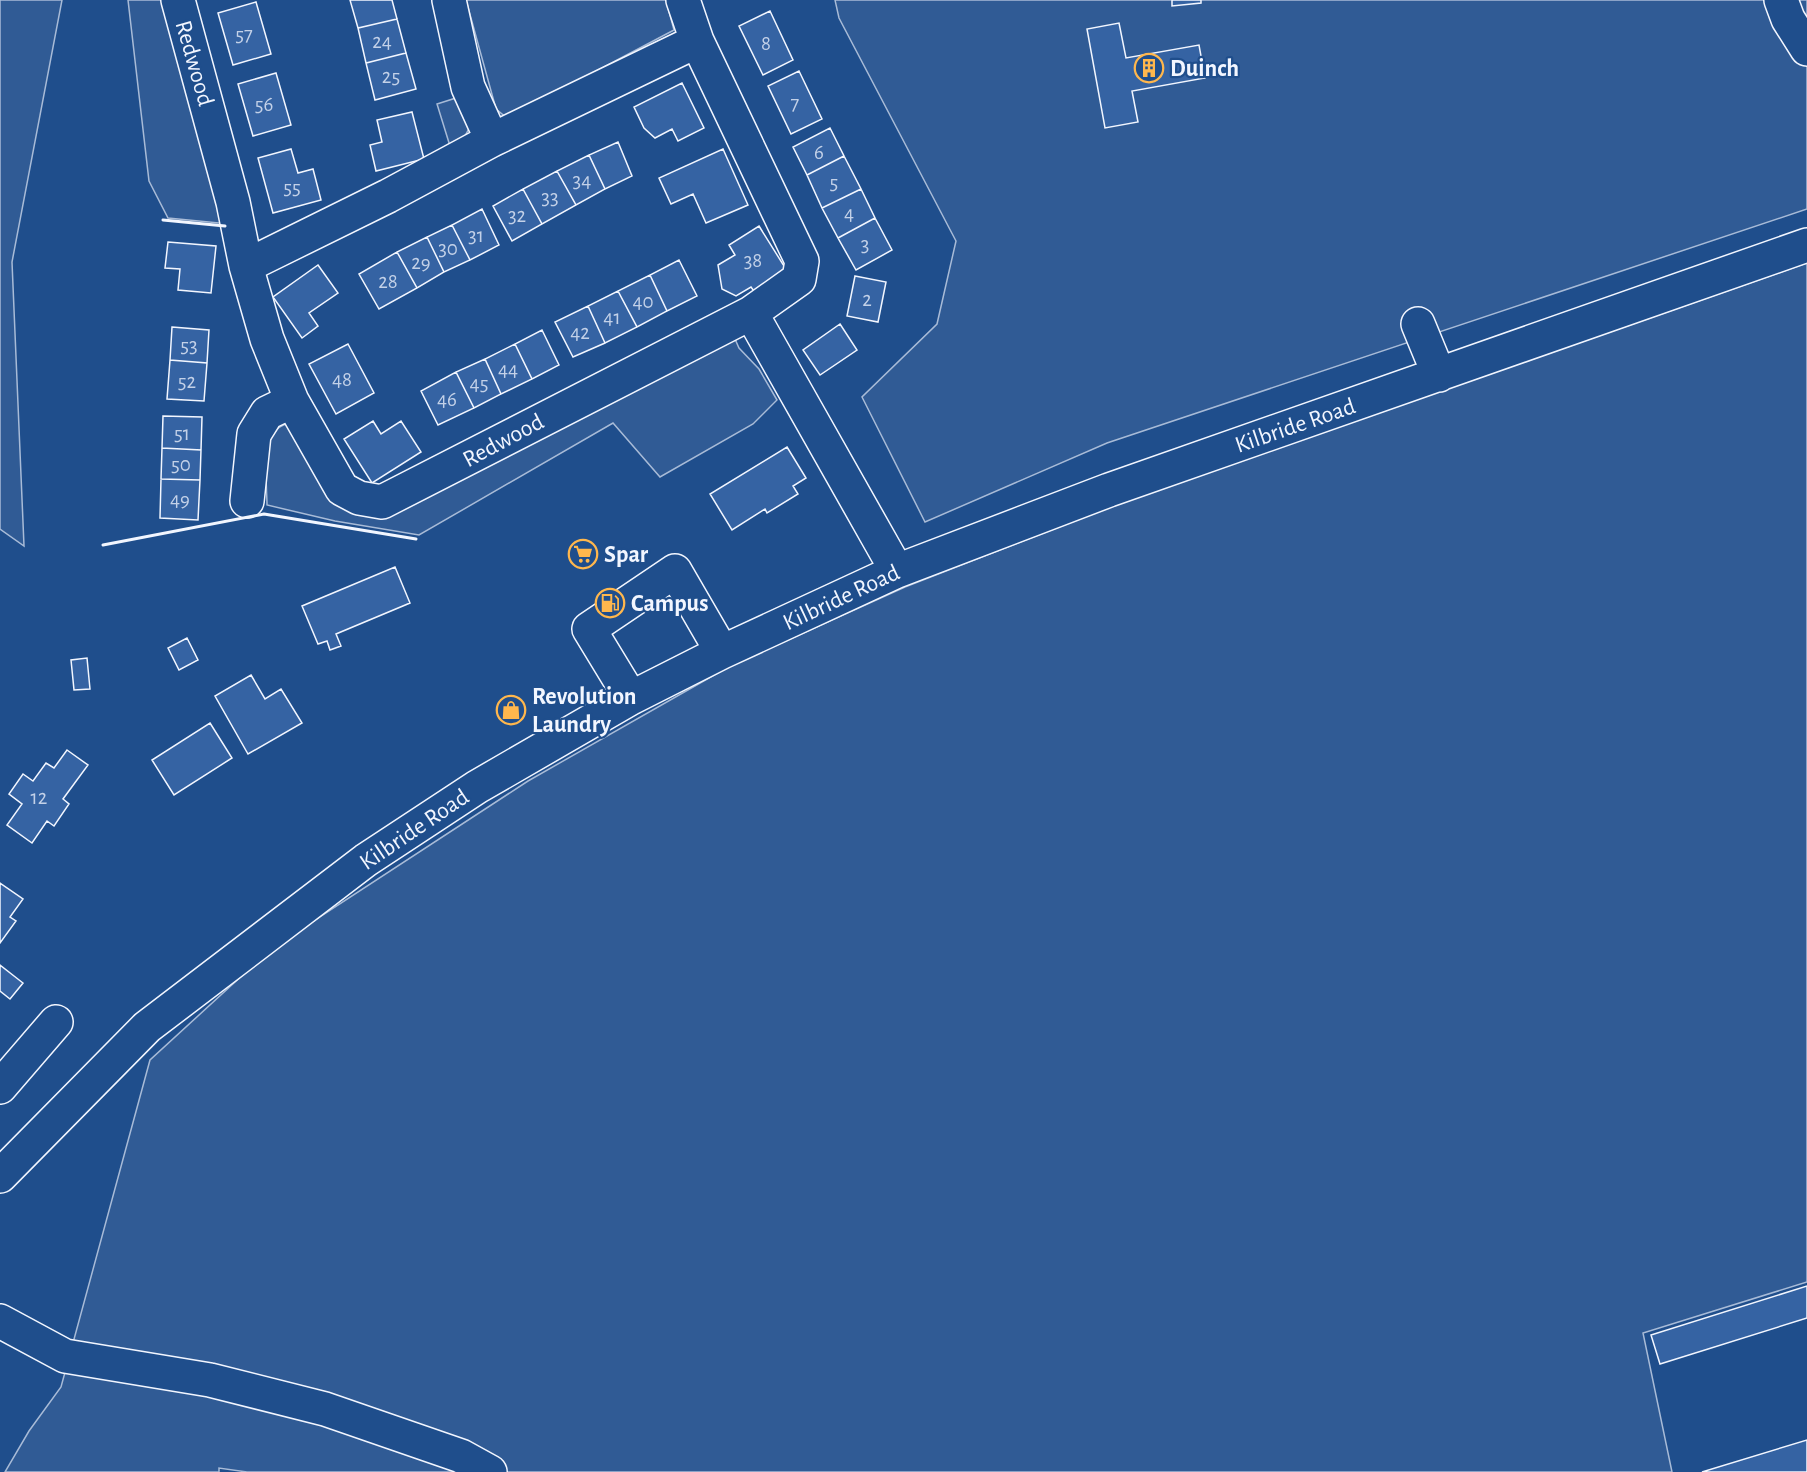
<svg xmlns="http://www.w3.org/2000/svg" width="1807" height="1472" font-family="'Alegreya Sans',sans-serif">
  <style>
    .green { fill: #305b95; stroke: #a8bbd7; stroke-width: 1.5 }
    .building { fill: #3563a3; stroke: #f2f6ff; stroke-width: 1.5 }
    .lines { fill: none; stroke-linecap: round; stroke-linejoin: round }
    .minor-casing { stroke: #f2f6ff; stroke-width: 36 }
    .minor { stroke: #1f4e8c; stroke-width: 33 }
    .wall { stroke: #f2f6ff; stroke-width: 3 }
    .labels { text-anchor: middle; stroke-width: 4.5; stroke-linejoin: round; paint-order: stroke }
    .number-label { font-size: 21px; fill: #c3d1e8 }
    .street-label { font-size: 24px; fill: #f2f6ff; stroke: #1f4e8c }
    .poi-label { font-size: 24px; font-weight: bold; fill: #f2f6ff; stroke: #1f4e8c; text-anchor: start }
  </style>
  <rect width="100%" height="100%" fill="#1f4e8c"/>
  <path class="green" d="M 0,0 L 62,0 L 12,262 L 24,546 L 0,529 Z
    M 128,0 L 169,0 L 229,224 L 168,218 L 149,181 Z
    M 466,0 L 666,0 L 674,30 L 507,118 L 496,109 Z
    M 835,0 L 1807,0 L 1807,209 L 1107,443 L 925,522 L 862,397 L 937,324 L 956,241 L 839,18 Z
    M 456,98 L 471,125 L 461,143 L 450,146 L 437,104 Z
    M 1807,263 L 1807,1282 L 1643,1333 L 1672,1472 L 247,1472 L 219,1468 L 219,1472 L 5,1472 L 29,1431 L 61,1387 L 150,1060 L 272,948 L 528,781 L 730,666 L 905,587 L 1126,501 Z
    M 735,339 L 739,348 L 759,369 L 777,400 L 753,424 L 660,477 L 613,423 L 419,535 L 335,521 L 267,505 C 267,481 258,425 292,423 L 355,505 Z"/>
  <path class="building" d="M 350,0 L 392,0 L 397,19 L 358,28 Z
    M 1172,0 L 1201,0 L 1201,3 L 1172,6 Z
    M 256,2 L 271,54 L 233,65 L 218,13 Z
    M 770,11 L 793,60 L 763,75 L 739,26 Z
    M 397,19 L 406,53 L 366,63 L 358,28 Z
    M 1119,23 L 1126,58 L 1199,45 L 1205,78 L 1132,91 L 1138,122 L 1105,128 L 1087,29 Z
    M 406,53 L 416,89 L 375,100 L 366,63 Z
    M 799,71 L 822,119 L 791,134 L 768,86 Z
    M 276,73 L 291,125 L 253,136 L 238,84 Z
    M 682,83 L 704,128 L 678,141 L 672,129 L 655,138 L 644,128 L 634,107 Z
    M 412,112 L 424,159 L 376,171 L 370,145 L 382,142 L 377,120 Z
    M 830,128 L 844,156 L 807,175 L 793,147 Z
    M 618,142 L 632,176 L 605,189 L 589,155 Z
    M 291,149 L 298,173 L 313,169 L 321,200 L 273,213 L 258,158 Z
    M 723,149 L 748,205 L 706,223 L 693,194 L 671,204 L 659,178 Z
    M 589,155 L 605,189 L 576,205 L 557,171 Z
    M 844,156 L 861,189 L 822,208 L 807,175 Z
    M 557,171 L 576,205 L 542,224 L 523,189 Z
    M 523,189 L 542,224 L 512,241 L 493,206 Z
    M 861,189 L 875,218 L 838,238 L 822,208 Z
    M 482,209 L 499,245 L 470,260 L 452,225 Z
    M 875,218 L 892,250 L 856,270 L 838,238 Z
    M 452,225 L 470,260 L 444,272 L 427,237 Z
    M 759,226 L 789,274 L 756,294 L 751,287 L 736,296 L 722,289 L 718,265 L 735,255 L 729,245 Z
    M 427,237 L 444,272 L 417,288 L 397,252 Z
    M 168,242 L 216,246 L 211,293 L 178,290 L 180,269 L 165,268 Z
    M 397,252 L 417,288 L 379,309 L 359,274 Z
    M 679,260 L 697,296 L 667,311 L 650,275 Z
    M 318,265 L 338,293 L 309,313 L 318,326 L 302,338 L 273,297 Z
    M 650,275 L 667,311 L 637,327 L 618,291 Z
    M 855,276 L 886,282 L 878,322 L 847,316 Z
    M 618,291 L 637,327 L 605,343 L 588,306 Z
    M 588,306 L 605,343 L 573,357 L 555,322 Z
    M 840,324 L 857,350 L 820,375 L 803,350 Z
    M 172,327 L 209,330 L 207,363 L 170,360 Z
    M 542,330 L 559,365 L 532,379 L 515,344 Z
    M 348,344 L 374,393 L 336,414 L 309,364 Z
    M 515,344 L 532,379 L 501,394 L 485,359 Z
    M 485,359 L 501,394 L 474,408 L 456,372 Z
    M 170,360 L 207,363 L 204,401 L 167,399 Z
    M 456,372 L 474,408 L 438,425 L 421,391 Z
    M 163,416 L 202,417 L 201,450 L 162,448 Z
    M 373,421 L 381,434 L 401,421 L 421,452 L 372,483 L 344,439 Z
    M 787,447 L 806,478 L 793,486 L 798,494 L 767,513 L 765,509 L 732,530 L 710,494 Z
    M 162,448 L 201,450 L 200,480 L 161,479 Z
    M 161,479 L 200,480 L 198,520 L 160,518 Z
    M 395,567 L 410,603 L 336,634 L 341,646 L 330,650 L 327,641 L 318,644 L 302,606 Z
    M 187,638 L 198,660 L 179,670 L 168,648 Z
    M 87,658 L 90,689 L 74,690 L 71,660 Z
    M 251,675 L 265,699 L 281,689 L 302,723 L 248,754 L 215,696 Z
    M 210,723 L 232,758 L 174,795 L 152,760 Z
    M 67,750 L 88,765 L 63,799 L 69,804 L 54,826 L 47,821 L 32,843 L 7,825 L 22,804 L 9,794 L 23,774 L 33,781 L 46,763 L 54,768 Z
    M 0,883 L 23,899 L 10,917 L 16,921 L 0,943 Z
    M 0,965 L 23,983 L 10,999 L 0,991 Z
    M 1807,1286 L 1807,1318 L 1660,1364 L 1651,1335 Z
    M 1807,1440 L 1807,1472 L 1702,1472 Z"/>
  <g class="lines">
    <g class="minor-casing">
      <path id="minor" d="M 178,0 L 233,202 L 246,266 L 267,339 L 292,401 L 342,489 L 359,498 L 382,502 L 751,313 L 799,279 L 802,261 L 697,41 L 683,0
        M 449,0 L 468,87 L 492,140
        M 1781,0 L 1788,19 L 1807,49
        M 246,266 L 388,196 L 492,140 L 697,41
        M 751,313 L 897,571
        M 1418,324 L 1439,375
        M 247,501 L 254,434 L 267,413 L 292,401
        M 631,698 L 589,629 L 675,571 L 722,652
        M 0,1087 L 56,1022
        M 0,1176 L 147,1027 L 366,860 L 477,787 L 631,698 L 722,652 L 897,571 L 1109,490 L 1807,245
        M 0,1321 L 65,1356 L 210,1380 L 325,1409 L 461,1456 L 490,1472"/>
    </g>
    <use href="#minor" class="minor"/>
    <path class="wall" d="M 163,220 L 225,226
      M 103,545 L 264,514 L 416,539"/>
  </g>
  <defs>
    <g id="building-ring" transform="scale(1.5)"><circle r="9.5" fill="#1f4e8c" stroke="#ffb74d" stroke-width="1.5"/><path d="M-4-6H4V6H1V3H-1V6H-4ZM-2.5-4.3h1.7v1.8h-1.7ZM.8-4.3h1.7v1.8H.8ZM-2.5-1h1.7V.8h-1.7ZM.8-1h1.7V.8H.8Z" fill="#ffb74d"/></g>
    <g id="supermarket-ring" transform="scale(1.5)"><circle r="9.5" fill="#1f4e8c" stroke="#ffb74d" stroke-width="1.5"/><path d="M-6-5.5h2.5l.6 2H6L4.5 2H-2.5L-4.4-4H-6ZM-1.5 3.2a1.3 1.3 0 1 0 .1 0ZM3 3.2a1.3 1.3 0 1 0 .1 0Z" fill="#ffb74d"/></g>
    <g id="fuel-ring" transform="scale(1.5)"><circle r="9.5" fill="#1f4e8c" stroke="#ffb74d" stroke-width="1.5"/><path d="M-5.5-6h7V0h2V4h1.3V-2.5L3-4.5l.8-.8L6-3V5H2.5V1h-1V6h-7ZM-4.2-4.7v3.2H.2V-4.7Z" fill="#ffb74d"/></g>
    <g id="shop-ring" transform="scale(1.5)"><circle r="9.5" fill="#1f4e8c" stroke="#ffb74d" stroke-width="1.5"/><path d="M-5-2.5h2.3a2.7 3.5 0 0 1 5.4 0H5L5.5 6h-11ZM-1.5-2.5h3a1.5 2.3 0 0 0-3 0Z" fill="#ffb74d"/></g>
  </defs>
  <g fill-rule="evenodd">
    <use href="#building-ring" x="1149" y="68"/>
    <use href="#supermarket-ring" x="583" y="554"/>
    <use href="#fuel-ring" x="610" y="603"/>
    <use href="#shop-ring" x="511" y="710"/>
  </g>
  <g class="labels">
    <g class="number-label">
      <text x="244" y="41">57</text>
      <text x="382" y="48">24</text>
      <text x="766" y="50">8</text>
      <text x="391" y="83">25</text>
      <text x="795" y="110">7</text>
      <text x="264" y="111">56</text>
      <text x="819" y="159">6</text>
      <text x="582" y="187">34</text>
      <text x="834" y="189">5</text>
      <text x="292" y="194">55</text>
      <text x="550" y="204">33</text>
      <text x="849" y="220">4</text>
      <text x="517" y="222">32</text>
      <text x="476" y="242">31</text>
      <text x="865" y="251">3</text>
      <text x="448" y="255">30</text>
      <text x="753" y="267">38</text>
      <text x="421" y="269">29</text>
      <text x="388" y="288">28</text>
      <text x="867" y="306">2</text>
      <text x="643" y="308">40</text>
      <text x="612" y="324">41</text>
      <text x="580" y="339">42</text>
      <text x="189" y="352">53</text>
      <text x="508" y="376">44</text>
      <text x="342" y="386">48</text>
      <text x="187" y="388">52</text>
      <text x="479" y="390">45</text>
      <text x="447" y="406">46</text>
      <text x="182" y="440">51</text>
      <text x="181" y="471">50</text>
      <text x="180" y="506">49</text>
      <text x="39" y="804">12</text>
    </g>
    <g class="street-label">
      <text transform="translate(195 63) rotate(74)" y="8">Redwood</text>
      <text transform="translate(1295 425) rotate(-19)" y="8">Kilbride Road</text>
      <text transform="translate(503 440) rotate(-28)" y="8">Redwood</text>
      <text transform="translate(841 597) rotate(-25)" y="8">Kilbride Road</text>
      <text transform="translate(414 829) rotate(-34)" y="8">Kilbride Road</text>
    </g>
    <g class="poi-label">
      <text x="1170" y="76">Duinch</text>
      <text x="604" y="562">Spar</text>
      <text x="631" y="611">Campus</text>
      <text x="532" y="704">Revolution<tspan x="532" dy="28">Laundry</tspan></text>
    </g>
  </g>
</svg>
